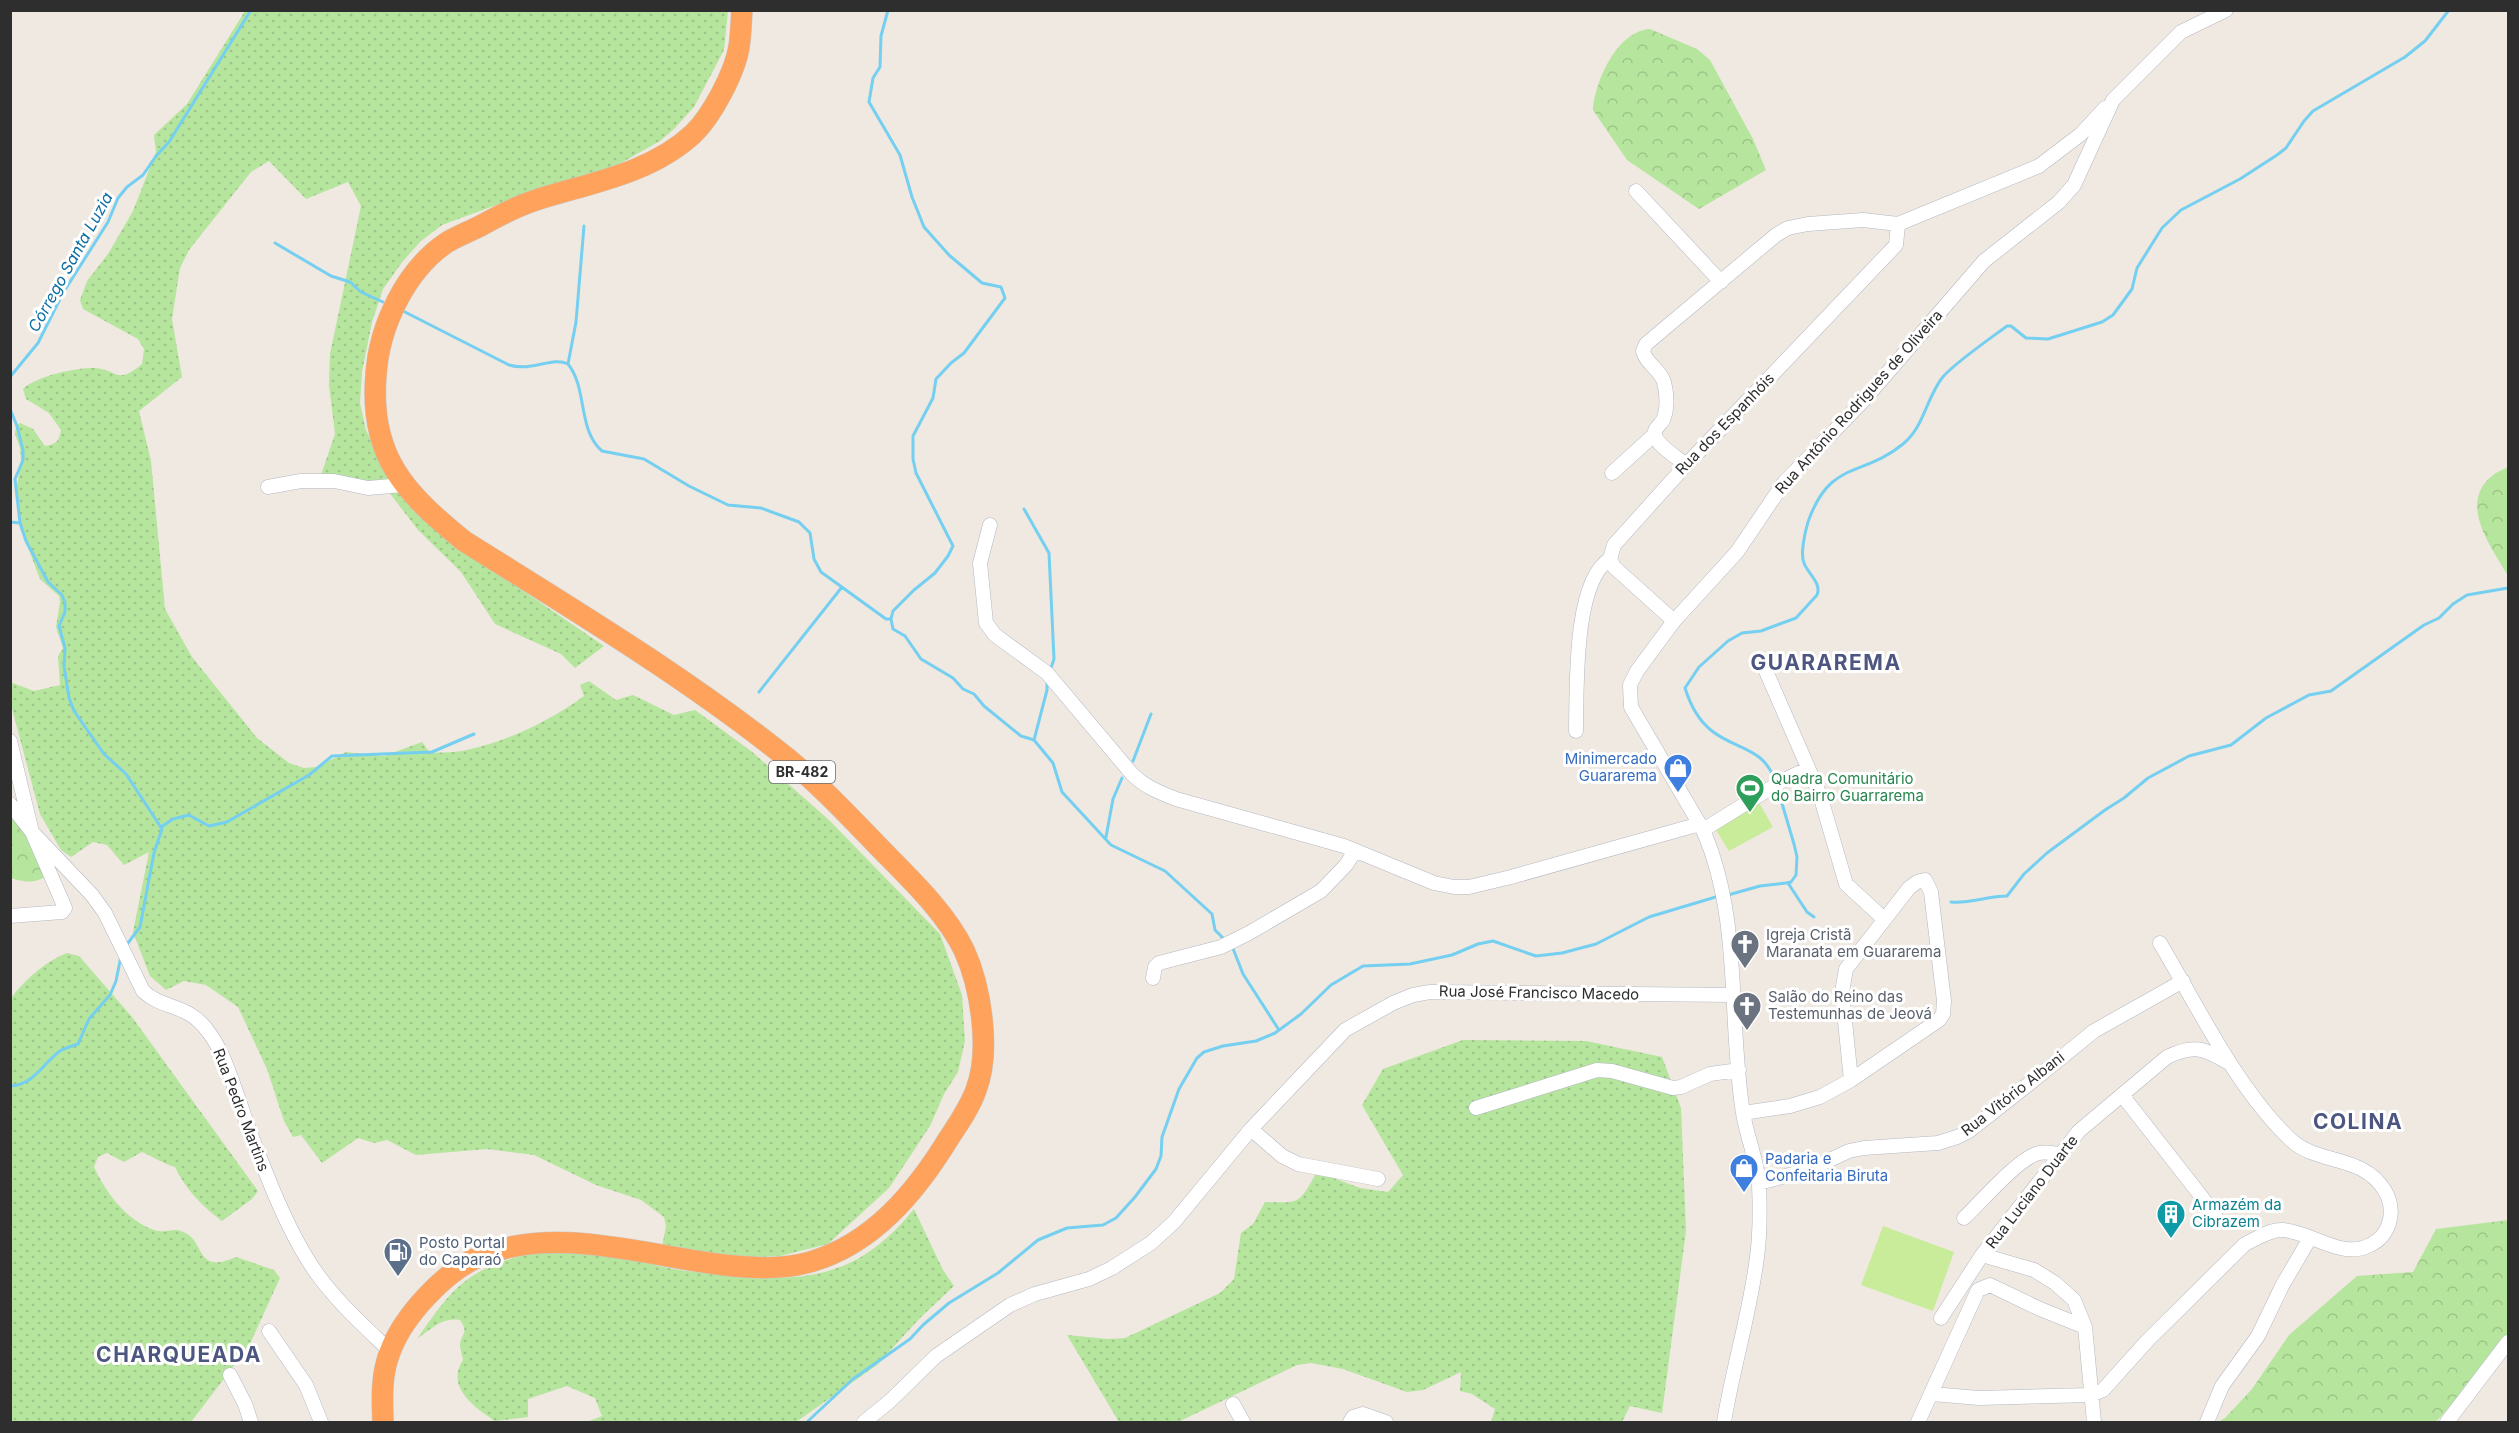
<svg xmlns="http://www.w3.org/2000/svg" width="2519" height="1433" font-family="Inter,sans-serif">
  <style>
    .grass { fill: url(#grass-dots) }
    .forest { fill: url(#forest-crowns) }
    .pitch { fill: #c9ec9a }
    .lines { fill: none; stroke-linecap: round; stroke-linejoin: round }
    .stream { stroke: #75cff0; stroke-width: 3 }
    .minor-casing { stroke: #b4b7c1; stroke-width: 15 }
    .highway-casing { stroke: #c9c9c9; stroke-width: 22 }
    .minor { stroke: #fff; stroke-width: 14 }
    .highway { stroke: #ffa35c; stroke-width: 21 }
    .labels { text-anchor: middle; stroke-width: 6; stroke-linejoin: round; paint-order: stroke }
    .shield { fill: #fff; stroke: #6d6d6d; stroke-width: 1.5 }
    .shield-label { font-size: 14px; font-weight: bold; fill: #2e2e2e }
    .street-label { font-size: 15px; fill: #2e2e2e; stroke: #fff }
    .shop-label { font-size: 15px; fill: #366cbe; stroke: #fff; text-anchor: end }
    .leisure-label { font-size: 15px; fill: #27864d; stroke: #fff; text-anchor: start }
    .worship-label { font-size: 15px; fill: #5b616d; stroke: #fff; text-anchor: start }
    .culture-label { font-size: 15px; fill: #0d838f; stroke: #fff; text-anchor: start }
    .service-label { font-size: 15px; fill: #4e5e75; stroke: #fff; text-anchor: start }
    .water-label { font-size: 16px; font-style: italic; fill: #0d6fa3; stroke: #fff }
    .district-label { font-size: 21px; font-weight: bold; letter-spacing: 1.5px; fill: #4d5680; stroke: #fff }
  </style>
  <defs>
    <pattern id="grass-dots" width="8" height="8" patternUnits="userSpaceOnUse" patternTransform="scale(1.5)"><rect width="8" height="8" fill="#b6e59e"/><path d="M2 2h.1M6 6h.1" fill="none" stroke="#9dc588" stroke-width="1.8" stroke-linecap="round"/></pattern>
    <pattern id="forest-crowns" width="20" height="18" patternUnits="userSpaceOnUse" patternTransform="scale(1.5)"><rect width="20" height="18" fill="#b6e59e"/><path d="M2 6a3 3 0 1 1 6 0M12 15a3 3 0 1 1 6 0" fill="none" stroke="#9dc588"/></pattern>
  </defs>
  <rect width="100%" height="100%" fill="#efe9e1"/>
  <path class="grass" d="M 245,11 L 728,11 L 724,50 L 694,107 L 674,129 L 660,141 L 605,172 L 507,201 L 442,225 L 421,241 L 403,261 L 383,289 L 372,322 L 362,372 L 360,403 L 366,430 L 380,459 L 453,543 L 604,646 L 575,668 L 561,654 L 495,624 L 461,572 L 418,530 L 385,487 L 320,478 L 335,434 L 329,385 L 330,354 L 361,206 L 348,182 L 306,199 L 269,161 L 251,172 L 189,250 L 180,268 L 172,319 L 182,377 L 139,411 L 151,461 L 165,609 L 192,657 L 257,738 L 289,763 L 304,768 L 317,767 L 346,752 L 384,756 L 422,742 L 430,753 C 442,752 455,753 467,750 C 508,741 550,721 584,696 L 580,685 L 589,681 L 616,700 L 633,695 L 674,715 L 695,710 L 751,751 L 829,820 L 940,934 L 962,995 L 965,1041 L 958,1072 L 944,1094 L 930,1126 L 889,1188 L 828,1244 L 780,1256 L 747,1258 L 662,1247 L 666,1226 L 664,1217 L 656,1211 L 641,1200 L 596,1185 L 534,1155 L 487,1149 L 416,1155 L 387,1140 L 374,1143 L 358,1138 L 322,1163 L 301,1135 L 293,1137 L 284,1121 L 267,1069 L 238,1007 L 206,985 L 184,981 L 166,990 L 150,976 L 133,932 L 149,852 L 124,865 L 107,845 L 93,842 L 71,857 L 61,850 L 40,814 L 11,705 L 10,682 L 34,691 L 60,685 L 58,656 L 63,648 L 56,627 L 60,602 L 59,596 L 40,579 L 20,527 L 17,487 L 21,460 L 20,448 L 15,434 L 16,425 L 20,423 L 33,429 L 45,446 C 57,444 59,441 61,430 L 49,413 L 26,399 L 23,389 C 37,376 74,368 94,368 C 118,369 116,386 142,364 L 144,349 L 138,339 L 83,309 L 80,300 L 87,281 L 108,254 L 133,211 L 156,152 L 154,135 L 187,104 Z
    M 67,953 L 79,956 L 132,1017 L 258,1191 L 252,1199 L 222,1221 C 203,1207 185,1189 175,1167 C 162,1163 154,1157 142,1152 L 124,1162 L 107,1153 L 98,1157 L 94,1167 C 106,1193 126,1220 154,1230 C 164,1234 172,1228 181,1231 C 207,1239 193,1276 236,1257 L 274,1270 L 280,1278 L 249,1346 L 191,1422 L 11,1422 L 10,1000 C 23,981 46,961 67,953 Z
    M 1463,1040 L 1586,1041 L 1662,1057 L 1681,1108 L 1686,1231 L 1662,1413 L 1630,1406 L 1622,1422 L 1491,1422 L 1495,1409 L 1472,1394 L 1460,1391 L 1461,1372 L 1423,1390 L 1407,1392 L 1343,1369 L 1311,1363 L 1297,1365 L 1178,1422 L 1119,1422 L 1067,1335 L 1108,1339 L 1125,1338 L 1220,1293 L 1234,1279 L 1241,1233 L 1253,1224 L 1265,1202 C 1302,1203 1298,1204 1317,1172 L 1360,1188 L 1388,1192 L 1403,1175 L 1362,1105 L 1383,1069 Z
    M 914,1209 L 943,1270 L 954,1286 L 920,1318 L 877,1365 L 796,1422 L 587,1422 L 602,1416 L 595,1398 L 567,1386 L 528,1399 L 528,1417 L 495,1421 C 475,1408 445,1387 463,1360 C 462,1355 460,1349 460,1344 C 462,1333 469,1333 460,1320 C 442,1317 431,1329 417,1339 C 433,1316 450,1290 474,1275 C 512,1251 564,1248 607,1254 C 629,1257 651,1265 673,1269 C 691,1272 710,1273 728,1275 C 809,1283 860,1276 914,1209 Z"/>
  <path class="forest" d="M 1650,29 L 1697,49 L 1710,60 L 1753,139 L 1766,170 L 1699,209 L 1627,160 L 1593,110 C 1595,81 1617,31 1650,29 Z
    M 2508,467 L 2508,576 C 2493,549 2457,504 2492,476 C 2496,472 2503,470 2508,467 Z
    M 10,807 L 50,873 C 38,884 25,883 11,878 Z
    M 2508,1220 L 2508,1340 L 2436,1422 L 2218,1422 L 2225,1418 L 2252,1389 L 2289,1335 L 2357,1276 L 2413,1272 L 2436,1229 Z"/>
  <path class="pitch" d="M 1758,801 L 1773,827 L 1729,851 L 1714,827 Z
    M 1883,1226 L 1954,1252 L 1933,1311 L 1861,1285 Z"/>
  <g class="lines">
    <path class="stream" d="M 888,10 L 881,36 L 880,67 L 873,78 L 869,102 L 900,155 L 912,197 L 924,227 L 949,255 L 982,283 L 1001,287 L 1005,298 L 964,353 L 951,363 L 936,379 L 933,398 L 913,436 L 913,459 L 916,473 L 953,546 L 948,556 L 935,573 L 914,590 L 893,611 L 891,619 L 893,629 L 905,636 L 921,659 L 953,678 L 963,689 L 974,694 L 984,706 L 1021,736 L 1034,740 L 1053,763 L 1062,792 L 1111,845 L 1165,871 L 1212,914 L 1215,930 L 1225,940
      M 275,243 L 331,276 L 350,282 L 361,292 L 383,302
      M 403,311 L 509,365 C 533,372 552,356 568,364 C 588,389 577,429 602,451 L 644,459 L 689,486 L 728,505 L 761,508 L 799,522 L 810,533 L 814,559 L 821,572 L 886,619 L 891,619
      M 568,364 L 576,322 L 584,226
      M 10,377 L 38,343 L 63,293 L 108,222 L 118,198 L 127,187 L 143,175 L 156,156 L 169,142 L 251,10
      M 10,409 L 17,426 L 23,450 L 23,460 L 15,479 L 20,523 L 26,541 L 48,582 L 62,595 L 65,603 L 65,612 L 59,626 L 65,648 L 64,666 L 69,698 L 74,711 L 104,754 L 126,774 L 162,829 L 154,853 L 140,927 L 125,947
      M 1024,509 L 1049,553 L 1054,659 L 1051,668
      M 10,522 L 20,523
      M 759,692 L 842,587
      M 1034,740 L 1047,690 L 1047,681
      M 1133,761 L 1151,714
      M 1775,781 C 1764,747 1736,750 1712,731 C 1699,721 1690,704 1685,688 L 1699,667 L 1728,641 L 1742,633 L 1761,631 L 1796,618 L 1817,595 C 1822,583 1808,574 1804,563 C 1800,554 1805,532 1808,522 C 1830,459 1862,478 1903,444 C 1924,427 1926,399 1942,378 C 1953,364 1991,338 2007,326 L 2011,326 L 2026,338 L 2048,339 L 2102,322 L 2113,315 L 2132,289 L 2137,268 L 2162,228 L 2181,210 L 2240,179 L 2277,155 L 2286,148 L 2304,121 L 2313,111 L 2405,57 L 2425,41 L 2449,10
      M 161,827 L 173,819 L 189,815 L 209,826 L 227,822 L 309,775 L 332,756 L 432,752 L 474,734
      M 1106,837 L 1113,799 L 1122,778
      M 1788,883 L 1807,912 L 1814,917
      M 1728,895 L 1760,886 L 1786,883 L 1791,882 L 1796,875 L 1797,857 L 1794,844 L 1778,790
      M 1951,902 C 1970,904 1987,896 2007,896 L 2024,874 L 2047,853 L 2105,810 L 2124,798 L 2148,778 L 2189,756 L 2231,745 L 2266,718 L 2309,695 L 2331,691 L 2424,625 L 2439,618 L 2453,604 L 2467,595 L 2508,588
      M 1232,946 L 1243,974 L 1279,1030
      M 10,1086 C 34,1085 43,1063 60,1051 C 65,1048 72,1046 78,1044 L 89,1019 L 110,995 L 116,981 L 121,956
      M 807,1422 L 853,1379 L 910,1339 L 923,1325 L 949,1303 L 998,1273 L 1038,1240 L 1067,1228 L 1103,1225 L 1116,1218 L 1135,1197 L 1156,1169 L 1161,1156 L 1162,1137 L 1179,1089 L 1197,1058 L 1204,1052 L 1223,1046 L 1256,1041 L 1275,1033 L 1301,1014 L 1331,985 L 1363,966 L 1410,964 L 1452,955 L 1478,944 L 1493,941 L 1536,956 L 1562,953 L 1596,944 L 1649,917 L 1719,896"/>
    <g class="minor-casing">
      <path id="minor" d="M 1636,191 L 1721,282
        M 1686,465 C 1677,457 1659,447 1655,436 C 1653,428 1660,426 1663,420 C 1668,409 1667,393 1664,382 C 1660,369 1646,364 1643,351 L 1646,344 L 1665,328 L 1776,235 L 1788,228 L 1808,224 L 1863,220 L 1898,224 L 2039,166 L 2081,134 L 2105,108
        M 1612,473 L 1655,434
        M 268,487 L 301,481 L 334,481 L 368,488 L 403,485
        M 990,525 L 980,563 L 986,623 L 995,635 L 1047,673 L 1132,774 C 1145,787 1159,792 1176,799 L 1344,846 L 1434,883 L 1454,887 L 1469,887 L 1511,877 L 1700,824
        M 1674,621 L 1614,567 L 1610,559 L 1614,545 L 1686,465 L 1896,245 L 1898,224
        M 1762,662 L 1820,795 L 1846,884 L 1884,919
        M 1576,731 C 1577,690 1573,581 1610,559
        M 10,741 L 32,832 L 65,908 L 62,912 L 10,916
        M 10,804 L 32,832 L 92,895 L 105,913 L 143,991 C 163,1010 187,1003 207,1030 C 223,1050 230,1076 239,1100 C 247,1125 256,1149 266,1173 C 279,1206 295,1242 315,1271 C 336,1301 364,1326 390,1351
        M 1703,830 L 1782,781 L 1807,769
        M 1153,978 L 1155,967 L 1159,963 L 1221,947 L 1249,933 L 1321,891 L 1346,865 L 1355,851
        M 2122,1095 L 2215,1214
        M 1476,1108 L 1597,1070 L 1612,1071 L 1673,1088 L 1681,1087 L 1710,1074 L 1739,1070
        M 1743,1113 L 1790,1106 L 1820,1097 L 1851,1080 L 1939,1020 L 1943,1014 L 1944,1001 L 1931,892 L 1925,880 L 1917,882 L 1909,888 L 1846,969 L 1842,992 L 1851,1080
        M 1251,1129 L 1282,1156 L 1298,1164 L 1378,1179
        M 1759,1183 L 1808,1170 L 1849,1151 L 1864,1148 L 1938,1143 L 1957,1137 L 1969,1131 L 2030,1083 L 2094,1031 L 2183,981
        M 1964,1218 C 1981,1202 2016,1161 2036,1154 C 2043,1151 2052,1153 2059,1154
        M 1982,1255 L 2034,1270 L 2055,1283 L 2074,1300 L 2085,1327 L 2094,1422
        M 1941,1318 L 1982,1255 L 2079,1131 L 2167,1057 C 2194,1044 2204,1048 2229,1063
        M 269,1331 L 306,1385 L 321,1422
        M 230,1375 L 245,1404 L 251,1422
        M 1932,1394 L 1979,1398 L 2091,1395 L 2103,1390 L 2148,1340 L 2245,1244 C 2256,1239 2270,1229 2283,1230 C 2312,1232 2342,1260 2370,1245 C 2391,1235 2396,1210 2385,1191 C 2363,1154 2318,1165 2291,1140 C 2237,1089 2198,1007 2160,943
        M 1233,1404 L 1243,1422
        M 864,1422 L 890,1401 L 936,1356 L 1010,1305 L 1035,1294 L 1089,1279 L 1112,1268 L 1151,1243 L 1174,1222 L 1251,1129 L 1345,1030 L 1393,1003 L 1413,995 L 1430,992 L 1734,995
        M 1350,1422 L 1353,1417 L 1363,1414 L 1386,1422
        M 1724,1422 C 1733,1367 1750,1313 1757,1257 C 1760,1235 1760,1207 1759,1184 C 1757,1160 1747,1137 1743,1113 C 1728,1020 1742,919 1703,830 L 1631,707 L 1630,685 L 1637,671 L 1674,621 L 1737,552 L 1783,484 L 1863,401 L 1984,261 L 2059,202 L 2074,185 L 2113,100 L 2181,32 L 2226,10
        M 1918,1422 L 1978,1290 L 1990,1285 L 2040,1309 L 2085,1327
        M 2207,1422 L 2222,1386 L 2258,1336 L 2282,1286 L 2310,1238
        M 2447,1422 L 2508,1342"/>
    </g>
    <g class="highway-casing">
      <path id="highway" d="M 383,1422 C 382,1400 381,1374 390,1352 C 403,1316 446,1270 481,1256 C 556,1225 646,1256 724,1265 C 752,1268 782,1270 810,1262 C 873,1244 916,1192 949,1138 C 959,1123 970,1107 976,1090 C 991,1051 981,987 964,950 C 945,911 908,877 878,846 C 849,816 820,785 787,758 C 686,677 574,610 464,541 C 405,493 369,456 376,375 C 379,327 405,271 446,243 C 457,236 471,231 482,225 C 500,215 517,206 536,200 C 589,183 650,174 693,134 C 712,116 735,72 739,47 C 741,35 741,22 742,10"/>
    </g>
    <use href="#minor" class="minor"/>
    <use href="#highway" class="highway"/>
  </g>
  <defs>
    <g id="shop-pin" transform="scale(1.5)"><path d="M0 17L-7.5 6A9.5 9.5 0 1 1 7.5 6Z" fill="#3f7fe0" stroke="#fff"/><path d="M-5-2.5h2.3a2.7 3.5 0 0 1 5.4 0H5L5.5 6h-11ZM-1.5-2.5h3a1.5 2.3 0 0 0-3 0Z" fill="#fff"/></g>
    <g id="stadium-pin" transform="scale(1.5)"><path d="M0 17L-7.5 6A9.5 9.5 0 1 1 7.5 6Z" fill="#2e9e5b" stroke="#fff"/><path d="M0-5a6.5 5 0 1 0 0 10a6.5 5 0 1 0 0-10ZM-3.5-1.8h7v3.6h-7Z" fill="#fff"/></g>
    <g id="church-pin" transform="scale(1.5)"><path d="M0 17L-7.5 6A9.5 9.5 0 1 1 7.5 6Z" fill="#6b7280" stroke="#fff"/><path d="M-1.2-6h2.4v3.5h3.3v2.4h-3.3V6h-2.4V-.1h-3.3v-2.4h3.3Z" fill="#fff"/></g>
    <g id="building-pin" transform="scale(1.5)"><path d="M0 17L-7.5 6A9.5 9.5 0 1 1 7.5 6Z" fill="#0f9aa8" stroke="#fff"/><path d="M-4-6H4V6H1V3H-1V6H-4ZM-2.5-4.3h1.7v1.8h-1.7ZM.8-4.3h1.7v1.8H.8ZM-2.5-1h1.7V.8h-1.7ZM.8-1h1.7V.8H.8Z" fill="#fff"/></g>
    <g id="fuel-pin" transform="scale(1.5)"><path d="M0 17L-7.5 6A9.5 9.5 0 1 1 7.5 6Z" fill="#5c6f8a" stroke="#fff"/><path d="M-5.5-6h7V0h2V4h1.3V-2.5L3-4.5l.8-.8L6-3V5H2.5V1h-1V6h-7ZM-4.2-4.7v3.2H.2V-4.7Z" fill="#fff"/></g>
  </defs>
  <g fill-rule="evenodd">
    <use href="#shop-pin" x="1678" y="768"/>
    <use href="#stadium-pin" x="1750" y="788"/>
    <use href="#church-pin" x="1745" y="944"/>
    <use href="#church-pin" x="1747" y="1006"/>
    <use href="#shop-pin" x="1744" y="1168"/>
    <use href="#building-pin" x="2171" y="1214"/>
    <use href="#fuel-pin" x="398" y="1252"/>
  </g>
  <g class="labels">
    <rect class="shield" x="769" y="761" width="66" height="22" rx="4.5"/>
    <g class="shield-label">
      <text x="802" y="777">BR-482</text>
    </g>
    <g class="street-label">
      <text transform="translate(1859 402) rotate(-48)" y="5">Rua Antônio Rodrigues de Oliveira</text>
      <text transform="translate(1725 424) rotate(-46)" y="5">Rua dos Espanhóis</text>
      <text transform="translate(1539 993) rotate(1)" y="5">Rua José Francisco Macedo</text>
      <text transform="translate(2013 1094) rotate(-38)" y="5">Rua Vitório Albani</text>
      <text transform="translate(241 1110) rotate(69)" y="5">Rua Pedro Martins</text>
      <text transform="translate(2032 1192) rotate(-52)" y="5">Rua Luciano Duarte</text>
    </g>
    <g class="shop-label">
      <text x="1657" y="764">Minimercado<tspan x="1657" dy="17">Guararema</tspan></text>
      <text x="1765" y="1164" text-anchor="start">Padaria e<tspan x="1765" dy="17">Confeitaria Biruta</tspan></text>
    </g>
    <g class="leisure-label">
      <text x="1771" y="784">Quadra Comunitário<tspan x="1771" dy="17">do Bairro Guarrarema</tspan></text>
    </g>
    <g class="worship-label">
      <text x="1766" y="940">Igreja Cristã<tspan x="1766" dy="17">Maranata em Guararema</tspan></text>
      <text x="1768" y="1002">Salão do Reino das<tspan x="1768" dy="17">Testemunhas de Jeová</tspan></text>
    </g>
    <g class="culture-label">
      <text x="2192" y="1210">Armazém da<tspan x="2192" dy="17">Cibrazem</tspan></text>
    </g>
    <g class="service-label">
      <text x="419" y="1248">Posto Portal<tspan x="419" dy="17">do Caparaó</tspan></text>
    </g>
    <g class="water-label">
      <text transform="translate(70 262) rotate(-61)" y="6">Córrego Santa Luzia</text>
    </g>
    <g class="district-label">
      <text x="1826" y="670">GUARAREMA</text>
      <text x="2358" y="1129">COLINA</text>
      <text x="179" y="1362">CHARQUEADA</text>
    </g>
  </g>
  <rect width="2519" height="1433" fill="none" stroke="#2e2e2e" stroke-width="24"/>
</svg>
